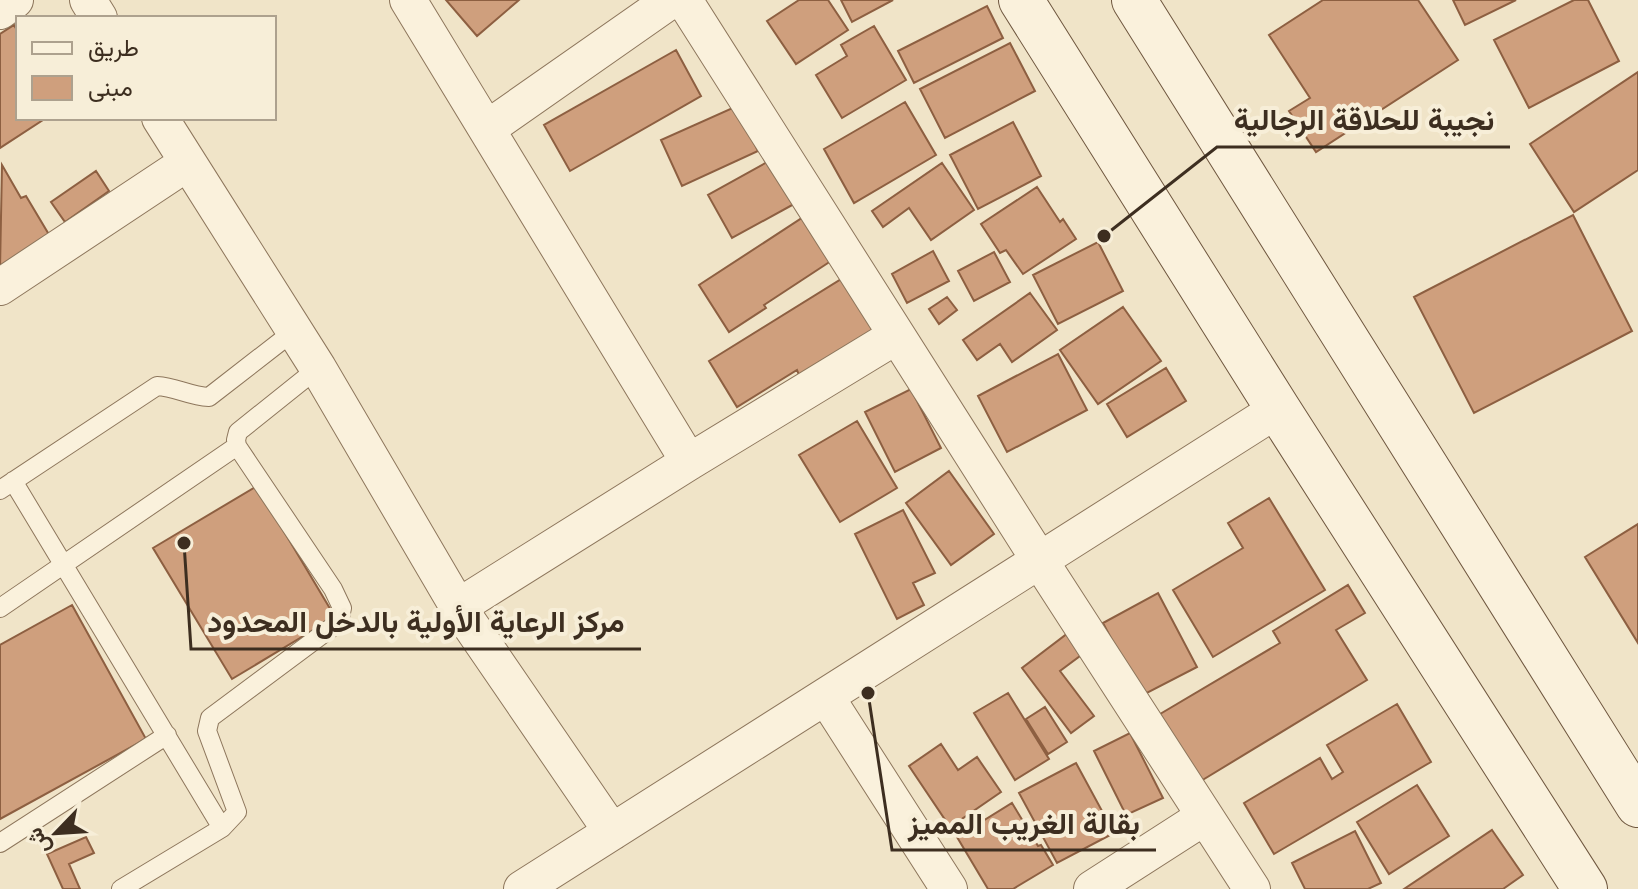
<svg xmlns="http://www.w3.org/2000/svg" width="1638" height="889" font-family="'Libre Baskerville',Vazirmatn,serif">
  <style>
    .building { fill: #cf9f7d; stroke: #8d5f41; stroke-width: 2 }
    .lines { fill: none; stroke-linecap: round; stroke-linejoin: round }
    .lane-casing { stroke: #8d765c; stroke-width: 20 }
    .street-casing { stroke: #8d765c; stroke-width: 38 }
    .secondary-casing { stroke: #6f573f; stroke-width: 46 }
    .lane { stroke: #faf1dc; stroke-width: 18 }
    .street { stroke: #faf1dc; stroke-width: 36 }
    .secondary { stroke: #faf1dc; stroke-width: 44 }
    .leader { fill: none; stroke: #3d2e20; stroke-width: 3 }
    .callout-dot { fill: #3d2e20; stroke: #f7eed8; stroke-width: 3 }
    .callout-label { font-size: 30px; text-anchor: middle; font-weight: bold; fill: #3d2e20; stroke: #f7eed8; stroke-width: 8; stroke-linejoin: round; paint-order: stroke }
  </style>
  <rect width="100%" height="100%" fill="#f0e4c8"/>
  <path class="building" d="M 446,0 L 519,0 L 477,36 Z
    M 799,0 L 828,0 L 848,30 L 796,64 L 767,21 Z
    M 841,0 L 893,0 L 852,22 Z
    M 1323,0 L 1418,0 L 1458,60 L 1316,152 L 1289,111 L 1310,98 L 1269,35 Z
    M 1453,0 L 1516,0 L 1465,25 Z
    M 1574,0 L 1588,0 L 1619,61 L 1529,108 L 1494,40 Z
    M 987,6 L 1003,38 L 914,83 L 898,51 Z
    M 14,25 L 18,32 L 18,118 L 46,118 L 0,148 L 0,34 Z
    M 874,26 L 906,80 L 842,118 L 816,75 L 847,56 L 841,45 Z
    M 1010,43 L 1035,91 L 945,138 L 920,89 Z
    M 676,50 L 701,96 L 570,171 L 544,125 Z
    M 1638,72 L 1638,170 L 1574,212 L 1530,144 Z
    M 905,102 L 936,155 L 854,203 L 824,149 Z
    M 737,106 L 758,151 L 682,186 L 661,140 Z
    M 1013,122 L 1041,176 L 978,209 L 950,155 Z
    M 769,161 L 794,204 L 732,238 L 708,195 Z
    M 942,163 L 974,210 L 931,240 L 909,208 L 883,227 L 872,211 Z
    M 2,165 L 21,198 L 26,196 L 51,238 L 0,269 Z
    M 96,171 L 109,191 L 65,222 L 51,202 Z
    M 1037,187 L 1060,222 L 1063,219 L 1076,239 L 1023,274 L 1006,250 L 1000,253 L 981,224 Z
    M 808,214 L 837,257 L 764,305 L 766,308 L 729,332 L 699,285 Z
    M 1573,215 L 1632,331 L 1474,413 L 1414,297 Z
    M 1098,242 L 1123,291 L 1058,324 L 1033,275 Z
    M 933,251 L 949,281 L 907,303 L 892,274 Z
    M 994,252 L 1010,282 L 974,301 L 958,271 Z
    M 843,278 L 874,329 L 799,375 L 797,370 L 737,407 L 709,361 Z
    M 1030,293 L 1057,330 L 1012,362 L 1000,344 L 977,360 L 963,340 Z
    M 947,297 L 957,310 L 939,324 L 929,309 Z
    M 1123,307 L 1161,361 L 1098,404 L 1060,350 Z
    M 1058,354 L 1087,410 L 1007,452 L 978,396 Z
    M 1166,368 L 1186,401 L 1127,437 L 1107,404 Z
    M 911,389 L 941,448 L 895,472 L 865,412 Z
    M 857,421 L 897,488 L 840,522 L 799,455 Z
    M 949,471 L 994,534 L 951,565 L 906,503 Z
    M 257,486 L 335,617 L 232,679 L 153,548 Z
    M 1269,498 L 1325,590 L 1213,657 L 1173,590 L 1243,548 L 1228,523 Z
    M 903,510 L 935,573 L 913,583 L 924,605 L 897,619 L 855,534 Z
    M 1638,524 L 1638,643 L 1585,557 Z
    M 1348,585 L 1365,613 L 1336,630 L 1367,680 L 1196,784 L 1155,717 L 1280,643 L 1273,631 Z
    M 1158,593 L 1197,667 L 1141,696 L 1103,623 Z
    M 72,605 L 146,739 L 0,819 L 0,645 Z
    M 1072,630 L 1088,650 L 1060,671 L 1094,716 L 1071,733 L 1022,668 Z
    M 1008,693 L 1049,759 L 1015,780 L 974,713 Z
    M 1397,704 L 1431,762 L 1274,854 L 1244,803 L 1320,758 L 1332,779 L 1343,772 L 1327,745 Z
    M 1045,707 L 1067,742 L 1048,754 L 1026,719 Z
    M 1130,733 L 1163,798 L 1126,815 L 1094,751 Z
    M 941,744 L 958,770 L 977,757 L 1001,792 L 950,827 L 909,766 Z
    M 1076,763 L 1114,833 L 1057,863 L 1019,793 Z
    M 1417,785 L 1449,836 L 1389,874 L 1357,822 Z
    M 1012,803 L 1038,846 L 1041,845 L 1053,865 L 1013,889 L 988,889 L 957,837 Z
    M 1492,830 L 1523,875 L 1503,889 L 1404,889 Z
    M 1355,831 L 1381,883 L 1368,889 L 1305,889 L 1292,863 Z
    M 86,837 L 94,853 L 69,864 L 80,889 L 63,889 L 47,854 Z"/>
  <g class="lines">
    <g class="lane-casing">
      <path id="lane" d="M 13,481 L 222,828
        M 0,490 L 157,386 C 176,387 189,396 209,397 L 294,331
        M 0,608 L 237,446
        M 0,843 L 167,735
        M 121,889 L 222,828 L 237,812 L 207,731 L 210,718 L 339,622 L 342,608 L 333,589 L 237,446 L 236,440 L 238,432 L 318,368"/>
    </g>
    <g class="street-casing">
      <path id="street" d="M 88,0 L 99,18
        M 408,0 L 689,462
        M 684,0 L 1040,561 L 1252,889
        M 0,11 L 15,0
        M 160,118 L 318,368 L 458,607 L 612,832
        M 488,128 L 671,0
        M 0,287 L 187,163
        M 458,607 L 689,462 L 896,336
        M 826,697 L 949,889
        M 522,889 L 1278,409
        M 1092,889 L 1204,817"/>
    </g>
    <g class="secondary-casing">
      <path id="secondary" d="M 1021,0 L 1278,409 L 1585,889
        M 1134,0 L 1638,805"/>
    </g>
    <use href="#lane" class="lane"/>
    <use href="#street" class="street"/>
    <use href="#secondary" class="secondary"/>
  </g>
  <path class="leader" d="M1104 236L1217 147H1510M184 543L191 649H641M868 693L892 850H1156"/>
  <g class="callout-dot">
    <circle cx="1104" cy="236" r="8"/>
    <circle cx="184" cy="543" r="8"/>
    <circle cx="868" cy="693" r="8"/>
  </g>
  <g class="callout-label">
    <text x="1364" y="130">نجيبة للحلاقة الرجالية</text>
    <text x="416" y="632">مركز الرعاية الأولية بالدخل المحدود</text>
    <text x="1024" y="834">بقالة الغريب المميز</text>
  </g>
  <rect x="16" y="16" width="260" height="104" fill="#f7eed8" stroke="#ada18e" stroke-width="2"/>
  <rect x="32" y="42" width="40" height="12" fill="#faf1dc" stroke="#ada18e" stroke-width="2"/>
  <text x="88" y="56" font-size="24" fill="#3d2e20">طريق</text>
  <rect x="32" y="76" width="40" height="24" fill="#cf9f7d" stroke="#ada18e" stroke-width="2"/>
  <text x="88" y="96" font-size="24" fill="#3d2e20">مبنى</text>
  <g transform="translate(56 833) rotate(245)" stroke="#f7eed8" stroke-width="6" paint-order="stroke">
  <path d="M0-6L14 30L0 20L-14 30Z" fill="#3d2e20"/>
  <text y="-12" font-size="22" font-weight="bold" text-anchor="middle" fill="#3d2e20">ش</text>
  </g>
</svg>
